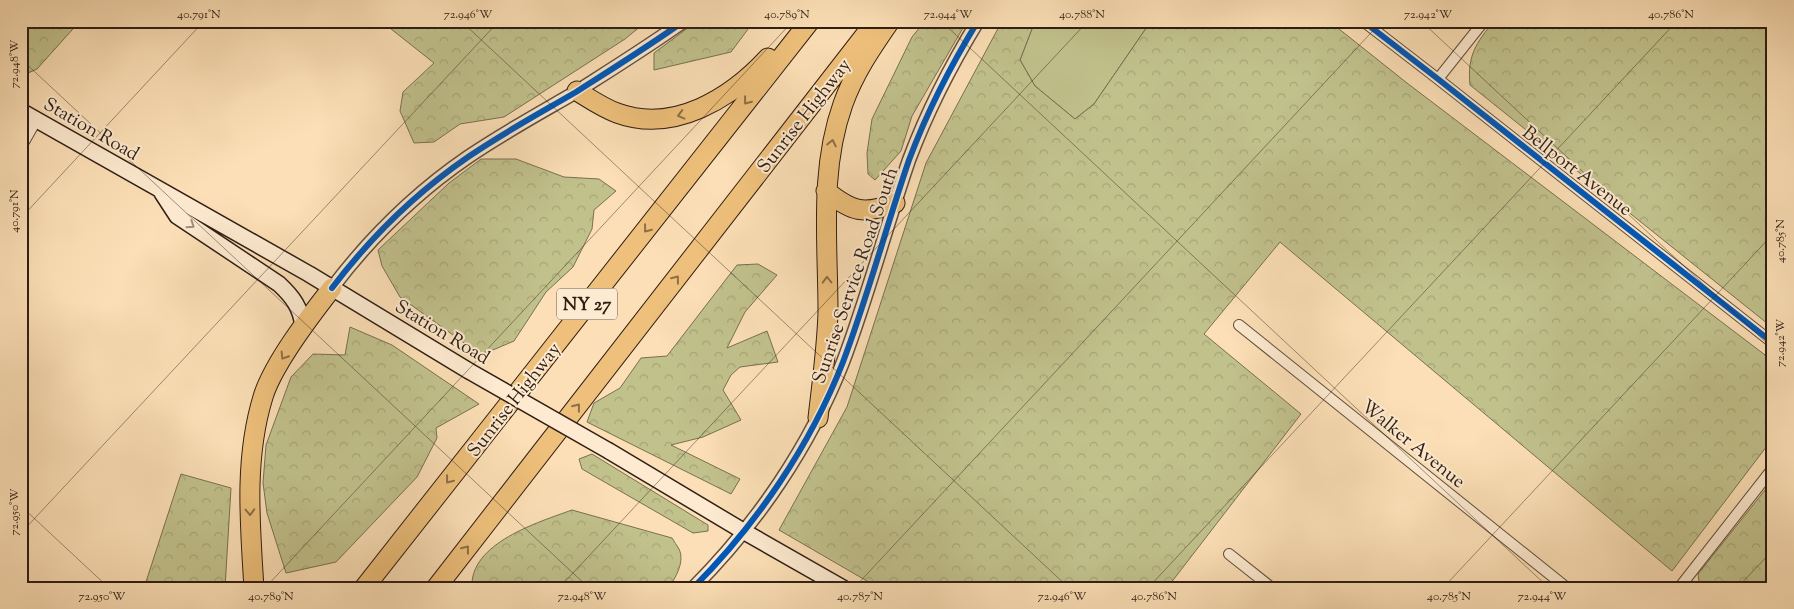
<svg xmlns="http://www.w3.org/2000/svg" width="1794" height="609" font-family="'Sorts Mill Goudy',serif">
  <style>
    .green { fill: #c1c18c; stroke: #787050 }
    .forest { fill: url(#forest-crowns); stroke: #787050 }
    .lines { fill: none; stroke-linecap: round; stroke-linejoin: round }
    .minor-casing { stroke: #624e3c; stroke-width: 12 }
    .tertiary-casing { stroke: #624e3c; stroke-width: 15 }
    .secondary-casing { stroke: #2f1e14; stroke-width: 18 }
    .motorway-casing { stroke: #2f1e14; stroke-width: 21 }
    .minor { stroke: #fdead0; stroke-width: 10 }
    .tertiary { stroke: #fdead0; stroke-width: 12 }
    .secondary { stroke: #fdead0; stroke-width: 15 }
    .motorway { stroke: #eec07b; stroke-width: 19 }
    .secondary-bridge-casing { stroke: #2f1e14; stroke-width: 18; stroke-linecap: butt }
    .secondary-bridge { stroke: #fdead0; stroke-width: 15 }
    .cycleway-casing { stroke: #fdead0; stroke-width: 9 }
    .cycleway { stroke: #0057b8; stroke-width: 6 }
    .oneway { stroke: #8e6f48 }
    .oneway2 { stroke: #a08e7b }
    .ticks { fill: none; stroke: #2f1e14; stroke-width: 1; stroke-opacity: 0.45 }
    .labels { text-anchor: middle; stroke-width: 4; stroke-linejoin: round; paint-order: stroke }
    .shield { fill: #fdead0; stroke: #6d5b4c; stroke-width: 1 }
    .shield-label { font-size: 18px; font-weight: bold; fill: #2f1e14 }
    .street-label { font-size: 19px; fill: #2f1e14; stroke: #fdead0 }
    .neatline { fill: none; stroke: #2f1e14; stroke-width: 2 }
    .ticks-label { font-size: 12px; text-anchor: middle; fill: #2f1e14 }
  </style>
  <defs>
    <pattern id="forest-crowns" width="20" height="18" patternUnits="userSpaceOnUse" patternTransform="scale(1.25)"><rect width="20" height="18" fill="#c1c18c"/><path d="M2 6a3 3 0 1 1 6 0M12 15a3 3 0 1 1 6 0" fill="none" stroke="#a6a578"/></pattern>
  </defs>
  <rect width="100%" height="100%" fill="#fcdfb6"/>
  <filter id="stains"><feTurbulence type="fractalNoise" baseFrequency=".004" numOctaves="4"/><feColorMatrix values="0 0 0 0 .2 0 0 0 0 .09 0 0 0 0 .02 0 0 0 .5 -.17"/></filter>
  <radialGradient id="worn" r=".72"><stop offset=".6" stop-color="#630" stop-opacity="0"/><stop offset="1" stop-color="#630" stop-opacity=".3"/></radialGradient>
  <path class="green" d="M 1035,21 L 1151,21 L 1094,104 L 1075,119 L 1035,86 L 1020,60 Z"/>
  <path class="forest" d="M 24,21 L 80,21 L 37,69 L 26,74 L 21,70 L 21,26 Z
    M 381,21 L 647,21 L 625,39 L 504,117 L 460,124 L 434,142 L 414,143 L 400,111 L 403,92 L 434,63 Z
    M 697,21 L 754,21 L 731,52 L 654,70 L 654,53 Z
    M 925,21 L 967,21 L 912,116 L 901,151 L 875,180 L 868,174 L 867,153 L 872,119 L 912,37 Z
    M 1002,21 L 1035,21 L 1020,60 L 1035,86 L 1075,119 L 1094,104 L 1151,21 L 1329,21 L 1407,83 L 1773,361 L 1773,438 L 1672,571 L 1280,242 L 1204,334 L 1301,414 L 1167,588 L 879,588 L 779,530 L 847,407 L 926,163 Z
    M 1494,21 L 1773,21 L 1773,328 L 1470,85 C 1467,56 1476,43 1494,21 Z
    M 481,159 L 516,159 L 564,177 L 599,179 L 616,191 L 594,210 L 592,229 L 573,267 L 546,292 L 514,341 L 481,355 L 400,297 L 382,266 L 378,250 L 449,183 Z
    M 758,264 L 777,275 L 745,312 L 727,348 L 767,331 L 778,362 L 740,367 L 731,375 L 723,390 L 741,420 L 703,437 L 671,445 L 740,479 L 731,494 L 587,422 L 594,403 L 620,388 L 641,358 L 667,356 L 737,265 Z
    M 350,327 L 392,345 L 479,404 L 436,428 L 437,438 L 417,477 L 336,562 L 286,573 L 267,513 L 263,483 L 266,445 L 291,377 L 313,354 L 345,355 Z
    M 592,454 L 708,525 L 708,531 L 693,533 L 582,469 L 579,459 Z
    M 181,474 L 231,488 L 225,588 L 144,588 Z
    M 1773,480 L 1773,588 L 1700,588 L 1698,574 Z
    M 572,510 L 672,538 C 674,542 677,545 679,549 C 685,561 676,578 668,588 L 472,588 C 469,543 539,522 572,510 Z"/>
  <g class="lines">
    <g class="minor-casing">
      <path id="minor" d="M 1363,21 L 1438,79 L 1773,343
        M 1438,79 L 1484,21
        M 21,147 L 37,119
        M 1239,325 L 1567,588
        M 1229,554 L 1272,588
        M 1679,588 L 1773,468"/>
    </g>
    <g class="tertiary-casing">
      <path id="tertiary" d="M 332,288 C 370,238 417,192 468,157 C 503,133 540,113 576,92 C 612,69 649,46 684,21
        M 693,588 C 757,524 810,446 843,362 C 868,296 886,227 909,160 C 927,112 951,65 978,21"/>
    </g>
    <g class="secondary-casing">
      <path id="secondary" d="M 21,111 L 309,274 L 469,371
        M 162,193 L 177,216 L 279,284 C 293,297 301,308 303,327
        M 609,451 L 743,531 L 843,588"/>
    </g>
    <g class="motorway-casing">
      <path id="motorway" d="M 577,91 C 590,99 603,108 617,113 C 674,134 731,98 768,58
        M 826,191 C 852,212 864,215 895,203
        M 818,418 C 822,383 827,347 828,312 C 828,242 819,171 843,104 C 854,73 872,47 890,21
        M 254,588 C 250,524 244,459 263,397 C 273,364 310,316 332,288
        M 364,588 L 810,21
        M 436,588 L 876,21"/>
    </g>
    <use href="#minor" class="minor"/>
    <use href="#tertiary" class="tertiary"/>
    <use href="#secondary" class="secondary"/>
    <use href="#motorway" class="motorway"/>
    <g class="secondary-bridge-casing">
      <path id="secondary-bridge" d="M 469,371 L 609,451"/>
    </g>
    <use href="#secondary-bridge" class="secondary-bridge"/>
    <g class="cycleway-casing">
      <path id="cycleway" d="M 1363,21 L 1438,79 L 1773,343
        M 332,288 C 370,238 417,192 468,157 C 503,133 540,113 576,92 C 612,69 649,46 684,21
        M 693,588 C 757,524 810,446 843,362 C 868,296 886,227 909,160 C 927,112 951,65 978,21"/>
    </g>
    <use href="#cycleway" class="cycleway"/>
  </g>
  <defs><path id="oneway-chevron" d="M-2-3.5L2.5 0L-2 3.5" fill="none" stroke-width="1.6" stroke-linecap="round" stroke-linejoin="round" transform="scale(1.25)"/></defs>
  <g class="oneway">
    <use href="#oneway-chevron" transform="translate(747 101) rotate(128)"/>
    <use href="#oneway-chevron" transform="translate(681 115) rotate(165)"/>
    <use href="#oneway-chevron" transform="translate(832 143) rotate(-78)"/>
    <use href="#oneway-chevron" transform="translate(647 229) rotate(128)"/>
    <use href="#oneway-chevron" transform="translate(676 279) rotate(-52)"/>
    <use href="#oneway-chevron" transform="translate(827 280) rotate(-91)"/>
    <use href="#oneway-chevron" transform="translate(284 356) rotate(122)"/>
    <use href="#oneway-chevron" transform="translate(577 407) rotate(-52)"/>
    <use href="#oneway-chevron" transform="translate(449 480) rotate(128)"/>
    <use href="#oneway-chevron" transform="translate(250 512) rotate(88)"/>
    <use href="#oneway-chevron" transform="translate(466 549) rotate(-52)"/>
  </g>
  <use class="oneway2" href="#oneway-chevron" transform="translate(191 225) rotate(34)"/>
  <path class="ticks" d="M 461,21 L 1069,588M 941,21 L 1549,588M 1421,21 L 1773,349M 21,59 L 589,588M 21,218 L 204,21M 21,506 L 109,588M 21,533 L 499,21M 265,588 L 793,21M 559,588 L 1088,21M 854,588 L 1382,21M 1148,588 L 1677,21M 1443,588 L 1773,234M 1737,588 L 1773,550"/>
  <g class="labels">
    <rect class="shield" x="557" y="288.5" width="60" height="31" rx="4"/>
    <g class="shield-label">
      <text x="587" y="310">NY 27</text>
    </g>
    <g class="street-label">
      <text transform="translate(803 115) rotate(-52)" y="7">Sunrise Highway</text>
      <text transform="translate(92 128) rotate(30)" y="7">Station Road</text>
      <text transform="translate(1578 170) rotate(38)" y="7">Bellport Avenue</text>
      <text transform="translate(854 275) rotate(-71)" y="7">Sunrise Service Road South</text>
      <text transform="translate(443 331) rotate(31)" y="7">Station Road</text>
      <text transform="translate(513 399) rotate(-52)" y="7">Sunrise Highway</text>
      <text transform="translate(1414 443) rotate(39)" y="7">Walker Avenue</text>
    </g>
  </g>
  <rect width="1794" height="609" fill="none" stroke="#fcdfb6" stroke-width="55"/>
  <rect x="28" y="28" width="1738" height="554" class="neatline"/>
  <g class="ticks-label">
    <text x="199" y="18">40.791°N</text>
    <text x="468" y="18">72.946°W</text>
    <text x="787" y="18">40.789°N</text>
    <text x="948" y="18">72.944°W</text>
    <text x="1082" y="18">40.788°N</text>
    <text x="1428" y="18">72.942°W</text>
    <text x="1671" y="18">40.786°N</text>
    <text transform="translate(14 64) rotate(-90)" y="4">72.948°W</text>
    <text transform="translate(14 211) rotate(-90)" y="4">40.791°N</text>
    <text transform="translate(1780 241) rotate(-90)" y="4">40.785°N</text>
    <text transform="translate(1780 343) rotate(-90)" y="4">72.942°W</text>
    <text transform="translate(14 512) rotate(-90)" y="4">72.950°W</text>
    <text x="102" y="600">72.950°W</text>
    <text x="271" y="600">40.789°N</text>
    <text x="582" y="600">72.948°W</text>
    <text x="860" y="600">40.787°N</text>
    <text x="1062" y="600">72.946°W</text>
    <text x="1154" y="600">40.786°N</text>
    <text x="1449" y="600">40.785°N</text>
    <text x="1542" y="600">72.944°W</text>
  </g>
  <rect width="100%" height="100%" filter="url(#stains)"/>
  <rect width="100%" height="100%" fill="url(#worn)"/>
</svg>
